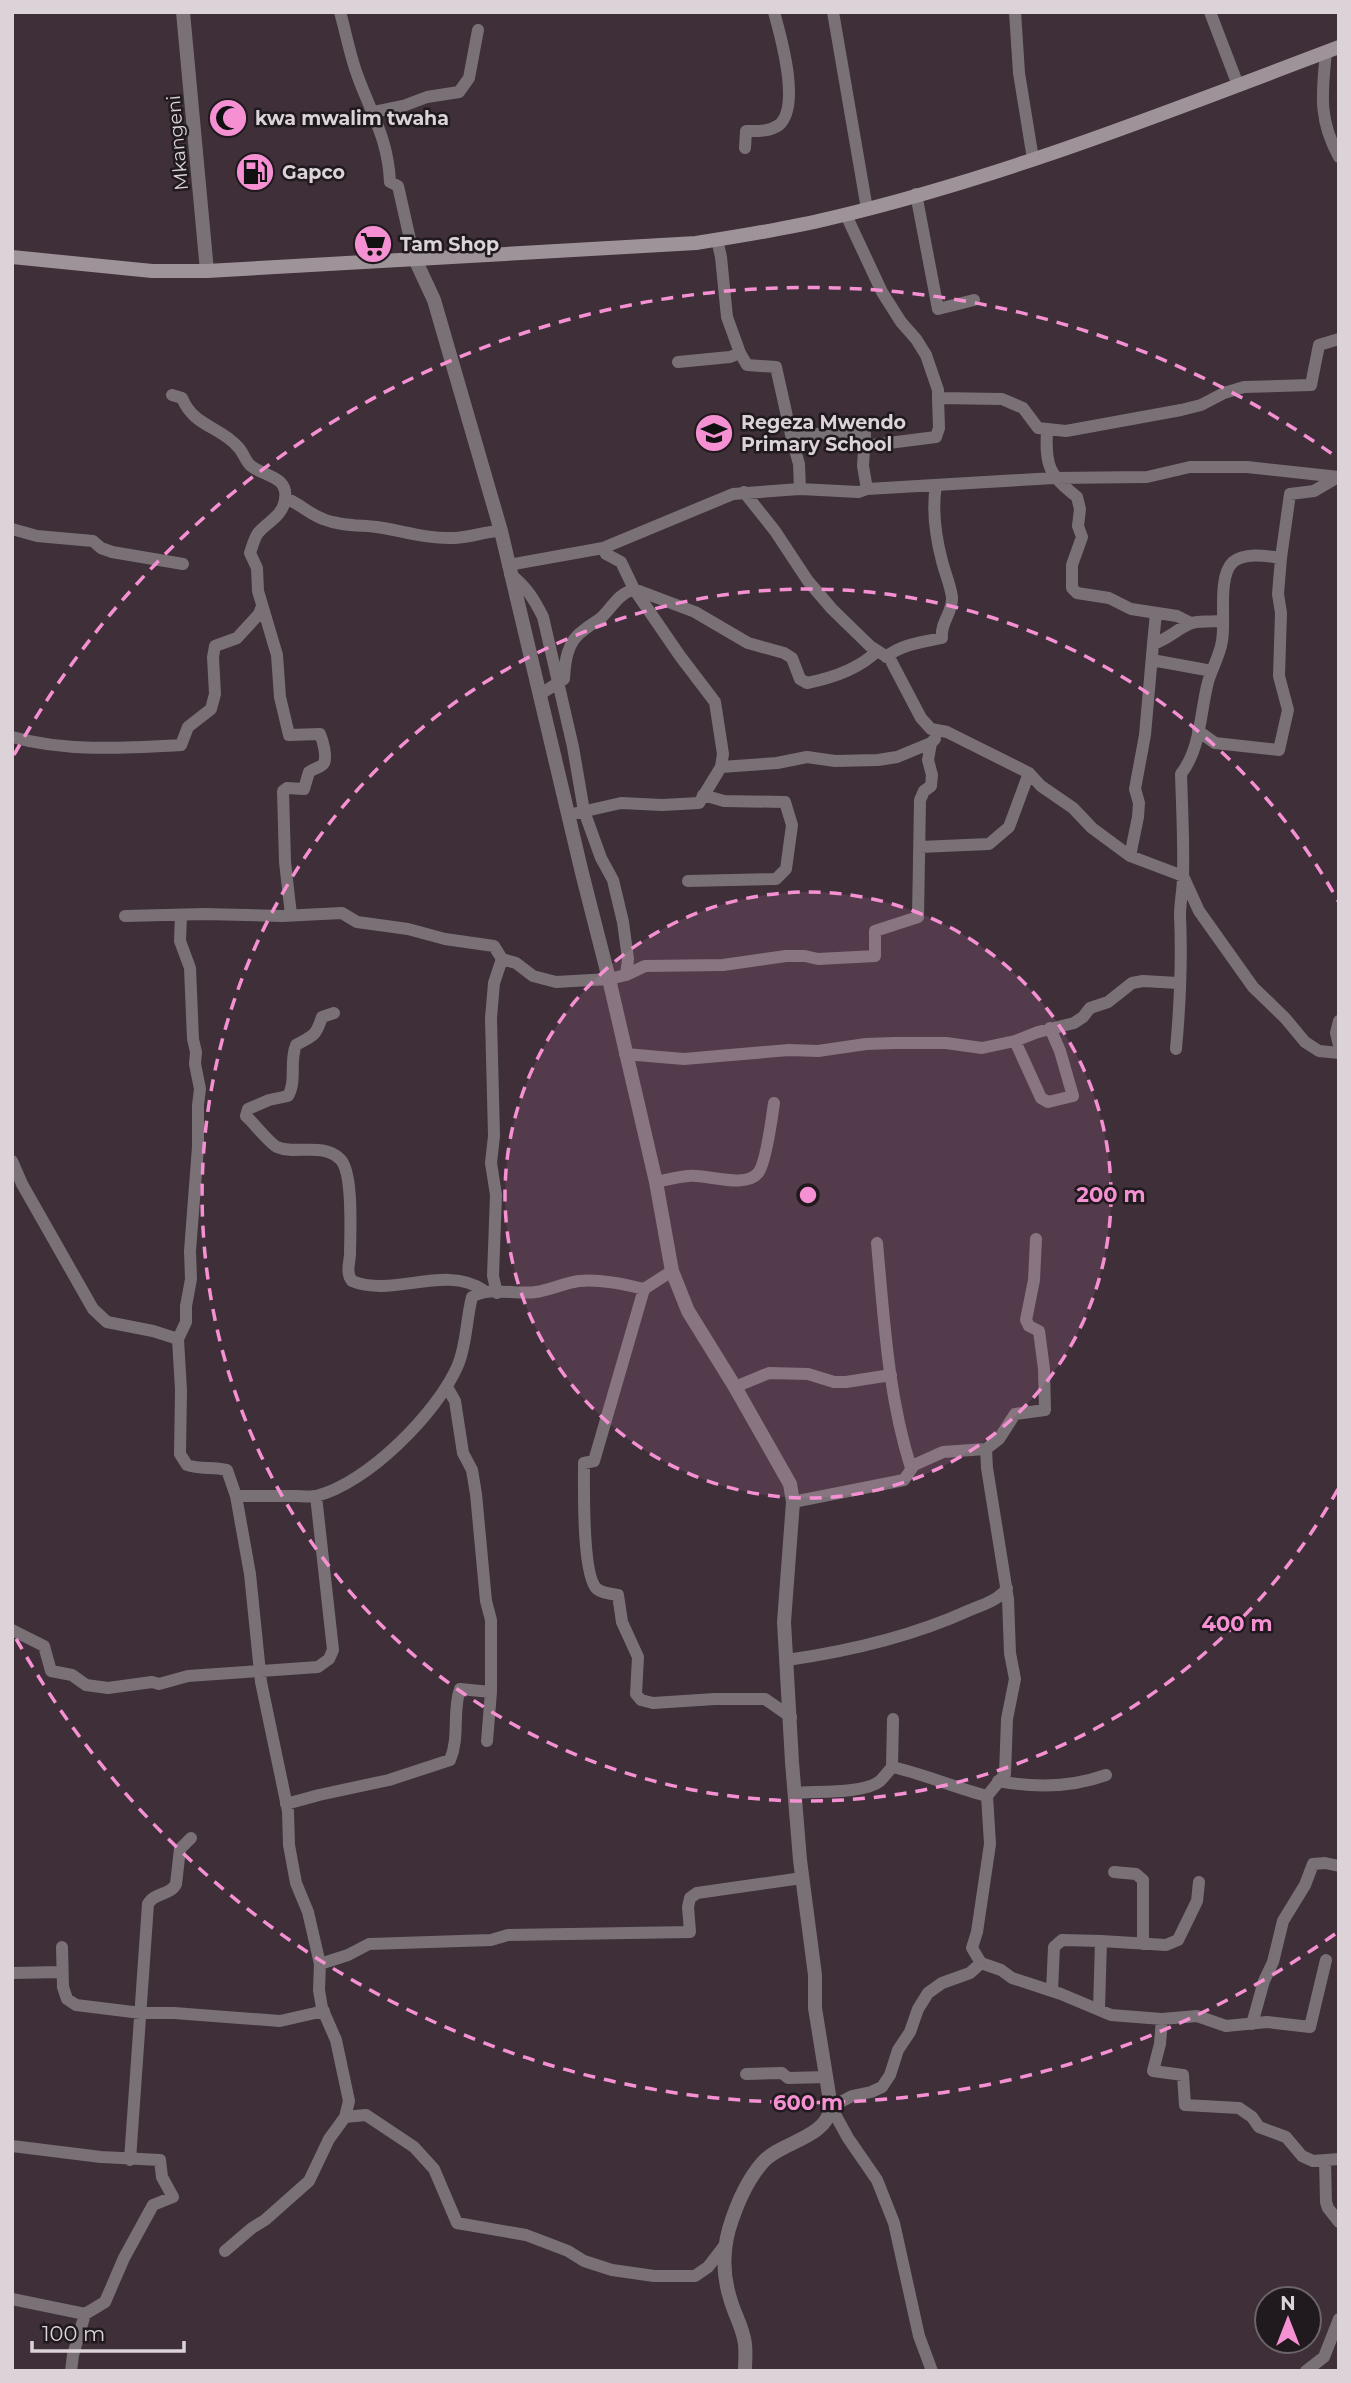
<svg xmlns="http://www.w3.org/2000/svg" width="1351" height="2383" font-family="Montserrat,sans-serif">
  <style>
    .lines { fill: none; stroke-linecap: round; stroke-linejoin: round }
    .minor { stroke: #797176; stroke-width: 12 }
    .tertiary { stroke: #797176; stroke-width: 14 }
    .secondary { stroke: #9f939a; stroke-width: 14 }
    .ring { fill: none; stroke: #f591d2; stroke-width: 3.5; stroke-dasharray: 12 9 }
    .labels { text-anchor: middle; stroke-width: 5; stroke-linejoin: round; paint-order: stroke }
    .poi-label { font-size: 19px; font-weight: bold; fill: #dcd3d9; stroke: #201a1e; text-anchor: start }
    .street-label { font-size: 19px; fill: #dcd3d9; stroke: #201a1e }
    .centre { fill: #f591d2; stroke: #201a1e; stroke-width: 3.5 }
    .ring-label { font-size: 21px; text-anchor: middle; font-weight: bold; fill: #f591d2; stroke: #201a1e; stroke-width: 5; stroke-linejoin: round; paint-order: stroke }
  </style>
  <rect width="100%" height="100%" fill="#3e2f38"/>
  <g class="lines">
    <path class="minor" d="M 340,12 C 346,33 350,56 358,77 C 372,115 388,139 390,182 L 398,186 L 414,257
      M 833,12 L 867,209
      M 1015,12 L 1019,73 L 1033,159
      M 1210,12 L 1238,85
      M 1326,52 C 1322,93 1318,119 1339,157
      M 374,112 L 403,106 L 427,97 L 459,92 L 469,78 L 478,30
      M 745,148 L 746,131 C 757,131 769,132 779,125 C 801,106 781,37 774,12
      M 916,194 L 938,309 L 974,300
      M 846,215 L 882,292 L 901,322 L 916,339 L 926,355 L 938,390 L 938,398
      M 740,353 L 747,365 L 776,367 L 792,439 L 834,431 L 865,434 L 863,466 L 867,489
      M 678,362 L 730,357 L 740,353 L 727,317 L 721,257 L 717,239
      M 172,395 L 182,398 C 194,427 220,426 238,447 C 243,452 245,460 250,465 C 263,477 289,475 285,500 C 282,517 267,522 258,533 C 254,539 252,547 250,553 L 257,568 L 258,591 L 277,655 L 280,697 L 289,735 L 320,734 C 323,741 327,756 324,763 C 322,767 313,769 309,772 L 304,789 L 287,788 L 283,791 L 285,862 L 291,915
      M 1047,430 C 1045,466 1049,475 1077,497 L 1080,509 L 1078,526 L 1082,537 L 1072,565 L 1072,588 L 1077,593 L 1109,598 L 1131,609 L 1177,616 L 1191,623
      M 792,439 L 799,464 L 800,489
      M 865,446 L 936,437 L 939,428 L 938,398 L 1002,399 L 1023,408 L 1038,428 L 1066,431 L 1181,410 L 1201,405 L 1224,393 L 1244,387 L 1311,385 L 1319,345 L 1339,339
      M 744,492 L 775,531 L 808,581 L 832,609 L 870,646 L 890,659 L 921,718 L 931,729 L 947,732 L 1029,773 L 1041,786 L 1073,808 L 1092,828 L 1130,856 L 1183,876 L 1199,911 L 1253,987 L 1285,1018 L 1305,1042 L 1319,1051 L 1339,1053
      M 285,498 C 299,503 309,514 323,519 C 340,526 359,525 377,527 C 403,531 427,539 453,538 C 470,538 485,531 501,531
      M 12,529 L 37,536 L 93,541 L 101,548 L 112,552 L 183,564
      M 508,565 L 603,548 L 733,494 L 800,489 L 859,492 L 867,489 L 1054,478 L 1147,477 L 1190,467 L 1247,467 L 1339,477
      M 510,574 C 526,586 534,599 543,617 L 573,747 L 584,811 L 601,858 L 613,880 L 623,922 L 628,959 L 626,975
      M 1153,644 L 1156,613
      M 886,657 C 902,644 923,642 942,638 C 940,622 953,613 952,597 C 950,584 945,573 942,561 C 936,538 932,509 936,485
      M 1152,660 L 1212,671
      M 539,695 L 564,679 C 565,661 567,641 584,630 C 590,625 596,622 602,617 C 615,604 616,596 634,589 L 695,612 L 748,643 L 784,653 L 792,658 L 800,679 L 807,683 C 832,678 859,669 877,651
      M 1198,731 L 1215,743 L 1279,750 L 1288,710 L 1279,676 L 1281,613 L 1278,594 L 1281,558
      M 12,737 C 66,752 125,748 181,745 L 188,727 L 211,709 L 215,694 L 213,657 L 215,646 L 237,638 L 259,614 L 262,606
      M 721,767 L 777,763 L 807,757 L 835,761 L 878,760 L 897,757 L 931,743 L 935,739
      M 568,815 L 621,803 L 662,805 L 699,803 L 721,767 L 723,754 L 715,702 L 680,656 L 634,589 L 621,562 L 606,554 L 603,548
      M 920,847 L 989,844 L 1009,827 L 1029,773
      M 1130,856 L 1138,817 L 1139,803 L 1135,789 L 1145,735 L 1153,644 C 1168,639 1176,630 1189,624 C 1198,620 1212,623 1223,620
      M 688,881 L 776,879 L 786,869 L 792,825 L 785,802 L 724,801 L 703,795
      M 125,916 L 204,914 L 282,916 L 342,913 L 357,922 L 408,929 L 445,939 L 494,946 L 502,959 L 516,963 L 533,976 L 556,982 L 609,979 L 626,975 L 645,966 L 723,965 L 786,956 L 805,956 L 818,959 L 875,956 L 875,931 L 918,917 L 920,800 L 924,791 L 931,786 L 932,775 L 928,760 L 931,743
      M 334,1013 L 322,1017 C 315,1038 313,1035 296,1045 C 289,1062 297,1081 288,1096 L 269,1100 L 248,1109 L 246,1116 C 254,1123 268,1142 277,1147 C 295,1155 323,1142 340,1159 C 354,1172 350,1235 350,1255 C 349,1265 346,1273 352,1281 C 393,1298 445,1264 483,1290
      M 1339,1021 L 1336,1033 L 1339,1045
      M 1015,1041 L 1041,1098 L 1048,1102 L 1073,1096 L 1060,1051 L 1050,1028
      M 1176,1049 C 1180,1005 1182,960 1180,915 C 1180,902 1183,889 1183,877 C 1184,843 1182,808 1181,774 C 1201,748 1200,713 1208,682 C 1212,668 1220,655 1222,641 C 1226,620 1217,577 1233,562 C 1245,552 1267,556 1281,558 L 1290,494 L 1314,491 L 1338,477
      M 625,1054 L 684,1059 L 789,1050 L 818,1051 L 866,1044 L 894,1043 L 946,1043 L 982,1048 L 1015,1041 L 1038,1032 L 1074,1023 L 1083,1017 L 1090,1008 L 1108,1002 L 1132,983 L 1143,981 L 1178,983
      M 12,1161 L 22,1184 L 93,1309 L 107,1322 L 153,1331 L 178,1339 L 181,1390 L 180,1454 L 187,1465 C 200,1470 213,1466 227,1470 L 236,1496 L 250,1574 L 261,1682 L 288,1811 L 289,1845 L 296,1883 L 308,1912 L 320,1964 L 319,1990 L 322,2008 L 336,2040 L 349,2101 L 345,2117 L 329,2139 L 309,2181 L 265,2220 L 252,2228 L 225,2251
      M 656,1182 C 666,1180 677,1177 688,1176 C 707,1174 745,1189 758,1173 C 766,1164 772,1117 774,1103
      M 877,1243 C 884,1319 888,1396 911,1468
      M 644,1289 L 594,1461 L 584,1463 C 584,1485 582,1576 597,1589 C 602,1593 611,1594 618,1595 L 622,1622 L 638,1657 L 636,1694 L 641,1700 L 653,1703 L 715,1699 L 765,1699 L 791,1717
      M 497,1293 L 493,1276 L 496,1195 L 491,1163 L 494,1136 L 491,1018 L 494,983 L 502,959
      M 178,1339 L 186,1322 L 186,1306 L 191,1279 L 190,1251 L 198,1147 L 198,1105 L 200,1089 L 195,1064 L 196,1052 L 193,1039 L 190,968 L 180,941 L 181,915
      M 735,1387 L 769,1373 L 808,1374 L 834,1382 L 846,1382 L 891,1375
      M 986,1449 L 987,1468 L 1008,1599 L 1010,1653 L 1015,1679 L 1007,1719 L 1005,1774 L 987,1796
      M 236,1496 C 256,1496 275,1496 295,1496 C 301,1496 310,1497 316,1496 C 367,1484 438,1412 458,1365 C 467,1343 466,1320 472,1297 C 490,1286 514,1295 536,1292 C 550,1290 564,1283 579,1281 C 600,1279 623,1284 644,1289 L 672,1271
      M 793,1502 L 904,1480 L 914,1465 L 943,1452 L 986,1449 L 999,1439 L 1015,1414 L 1045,1410 L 1044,1369 L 1039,1331 L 1029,1326 L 1026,1320 L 1034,1280 L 1036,1239
      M 12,1630 L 44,1646 L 51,1671 L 72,1675 L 86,1685 L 108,1688 L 152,1682 L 159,1684 L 188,1676 L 318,1667 L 329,1659 L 333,1650 L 316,1496
      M 787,1660 C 850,1651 911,1637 970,1610 C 983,1605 999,1600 1007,1588
      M 487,1741 L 491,1692
      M 892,1767 L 893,1719
      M 998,1781 C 1035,1788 1070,1788 1106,1775
      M 794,1793 C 816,1791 864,1794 880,1781 C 884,1777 888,1772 892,1767 C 925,1774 955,1788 987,1796 L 990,1844 L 977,1932 L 972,1948 L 981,1963
      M 286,1804 L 319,1795 L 389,1780 L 450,1760 C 460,1737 452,1712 460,1689 L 491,1692 L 491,1620 L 486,1601 L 476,1494 L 472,1470 L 463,1453 L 455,1401 L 447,1387
      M 1114,1872 L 1136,1874 L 1143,1880 L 1143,1944
      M 62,1947 L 63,1987 L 67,1999 L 76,2005 L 141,2013 L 174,2013 L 280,2021 L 324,2011
      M 320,1964 L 348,1955 L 369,1944 L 491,1940 L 508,1935 L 690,1932 L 688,1907 L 690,1898 L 697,1893 L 802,1878
      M 12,1973 L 61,1972
      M 1052,1991 L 1054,1947 L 1062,1940 L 1101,1941
      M 1099,2009 L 1101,1941 L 1166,1945 L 1178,1940 L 1197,1901 L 1199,1882
      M 1162,2019 L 1160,2044 L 1153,2071 L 1183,2075 L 1185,2105 L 1239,2108 L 1252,2117 L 1259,2127 L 1286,2137 L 1302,2156 L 1313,2161 L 1339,2159
      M 1252,2024 L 1264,1981 L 1273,1962 L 1283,1921 L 1305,1885 L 1313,1864 L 1325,1863 L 1339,1866
      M 746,2074 L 782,2073 L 788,2078 L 827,2077
      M 345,2117 L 366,2115 L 414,2147 L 434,2169 L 457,2223 L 526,2235 L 568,2251 L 584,2261 L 612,2270 L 654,2276 L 695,2276 L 708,2267 L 725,2245
      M 12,2146 L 101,2157 L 160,2160 L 162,2177 L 173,2197 L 153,2205 L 124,2258 L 105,2302 L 85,2314 L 73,2355 L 71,2371
      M 130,2160 L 148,1904 C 154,1892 170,1896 176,1884 L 180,1849 L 191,1838
      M 1325,2160 L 1326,2202 L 1328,2208 L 1339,2222
      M 12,2299 L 85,2314
      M 932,2371 L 919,2336 L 894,2223 L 877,2180 L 848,2138 L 831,2107 L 852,2096 L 871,2092 L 882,2087 L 890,2075 L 898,2050 L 910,2032 L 918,2009 L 928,1993 L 942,1983 L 970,1973 L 981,1963 L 1001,1970 L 1012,1978 L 1061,1994 L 1111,2015 L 1162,2019 L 1197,2016 L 1226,2026 L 1267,2022 L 1310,2027 L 1326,1960
      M 1306,2371 L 1324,2357 L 1339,2319"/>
    <path class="tertiary" d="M 183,12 L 207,271
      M 414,257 L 434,300 L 501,531 L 582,873 L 609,979 L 656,1182 L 672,1271 L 688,1311 L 735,1387 L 790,1484 L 793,1502 L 784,1622 L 792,1762 L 800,1860 L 815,1975 L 815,2008 L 831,2107 C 826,2139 782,2141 763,2162 C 747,2180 736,2206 729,2229 C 723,2251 723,2276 730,2298 C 734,2314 743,2327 745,2344 C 746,2353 745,2362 745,2371"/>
    <path class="secondary" d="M 12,257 L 152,271 L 207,271 L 696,243 C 741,236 786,229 831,218 C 1005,177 1172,110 1339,47"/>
  </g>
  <circle cx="808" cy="1195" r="303" fill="#f591d2" fill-opacity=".12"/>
  <g class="ring">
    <circle cx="808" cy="1195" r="303"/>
    <path d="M1338 1489A606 606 0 1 1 1338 901"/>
    <path d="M1335 1934A908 908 0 0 1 14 1635M14 755A908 908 0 0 1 1335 456"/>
  </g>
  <defs>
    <g id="mosque-disc" transform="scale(2.0125)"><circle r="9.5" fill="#f591d2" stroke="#201a1e"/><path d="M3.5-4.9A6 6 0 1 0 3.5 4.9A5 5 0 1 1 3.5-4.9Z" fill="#111"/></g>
    <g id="fuel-disc" transform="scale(2.0125)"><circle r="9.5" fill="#f591d2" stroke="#201a1e"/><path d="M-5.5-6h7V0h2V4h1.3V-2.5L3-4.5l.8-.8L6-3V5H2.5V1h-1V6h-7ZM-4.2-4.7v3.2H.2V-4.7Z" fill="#111"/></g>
    <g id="supermarket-disc" transform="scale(2.0125)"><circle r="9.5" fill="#f591d2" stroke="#201a1e"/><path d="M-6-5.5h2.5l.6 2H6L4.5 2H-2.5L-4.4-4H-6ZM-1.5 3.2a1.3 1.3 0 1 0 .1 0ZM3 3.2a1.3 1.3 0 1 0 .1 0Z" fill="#111"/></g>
    <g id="school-disc" transform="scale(2.0125)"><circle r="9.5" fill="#f591d2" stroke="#201a1e"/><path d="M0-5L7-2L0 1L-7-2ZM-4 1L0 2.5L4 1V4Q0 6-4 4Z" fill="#111"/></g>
  </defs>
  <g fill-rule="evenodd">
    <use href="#mosque-disc" x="228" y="118"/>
    <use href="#fuel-disc" x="255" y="172"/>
    <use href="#supermarket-disc" x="373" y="244"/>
    <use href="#school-disc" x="714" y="433"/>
  </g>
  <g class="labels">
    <g class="poi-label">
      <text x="255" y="125">kwa mwalim twaha</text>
      <text x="282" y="179">Gapco</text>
      <text x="400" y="251">Tam Shop</text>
      <text x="741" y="429">Regeza Mwendo<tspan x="741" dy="22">Primary School</tspan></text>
    </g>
    <g class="street-label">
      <text transform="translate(177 143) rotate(-95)" y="7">Mkangeni</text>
    </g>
  </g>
  <circle cx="808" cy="1195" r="10" class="centre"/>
  <g class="ring-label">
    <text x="1111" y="1202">200 m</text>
    <text x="1237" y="1631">400 m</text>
    <text x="808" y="2110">600 m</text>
  </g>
  <rect width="1351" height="2383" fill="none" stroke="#dcd3d9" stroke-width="28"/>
  <g transform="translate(1288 2320)"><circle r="33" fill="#201a1e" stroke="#6b6469" stroke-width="2"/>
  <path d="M0-5L12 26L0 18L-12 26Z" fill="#f591d2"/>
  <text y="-10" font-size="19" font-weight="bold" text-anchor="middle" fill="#dcd3d9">N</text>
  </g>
  <path d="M32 2341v10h152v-10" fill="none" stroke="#dcd3d9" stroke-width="3.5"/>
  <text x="42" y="2341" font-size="21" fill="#dcd3d9" stroke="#201a1e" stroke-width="5" paint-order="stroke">100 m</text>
</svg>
